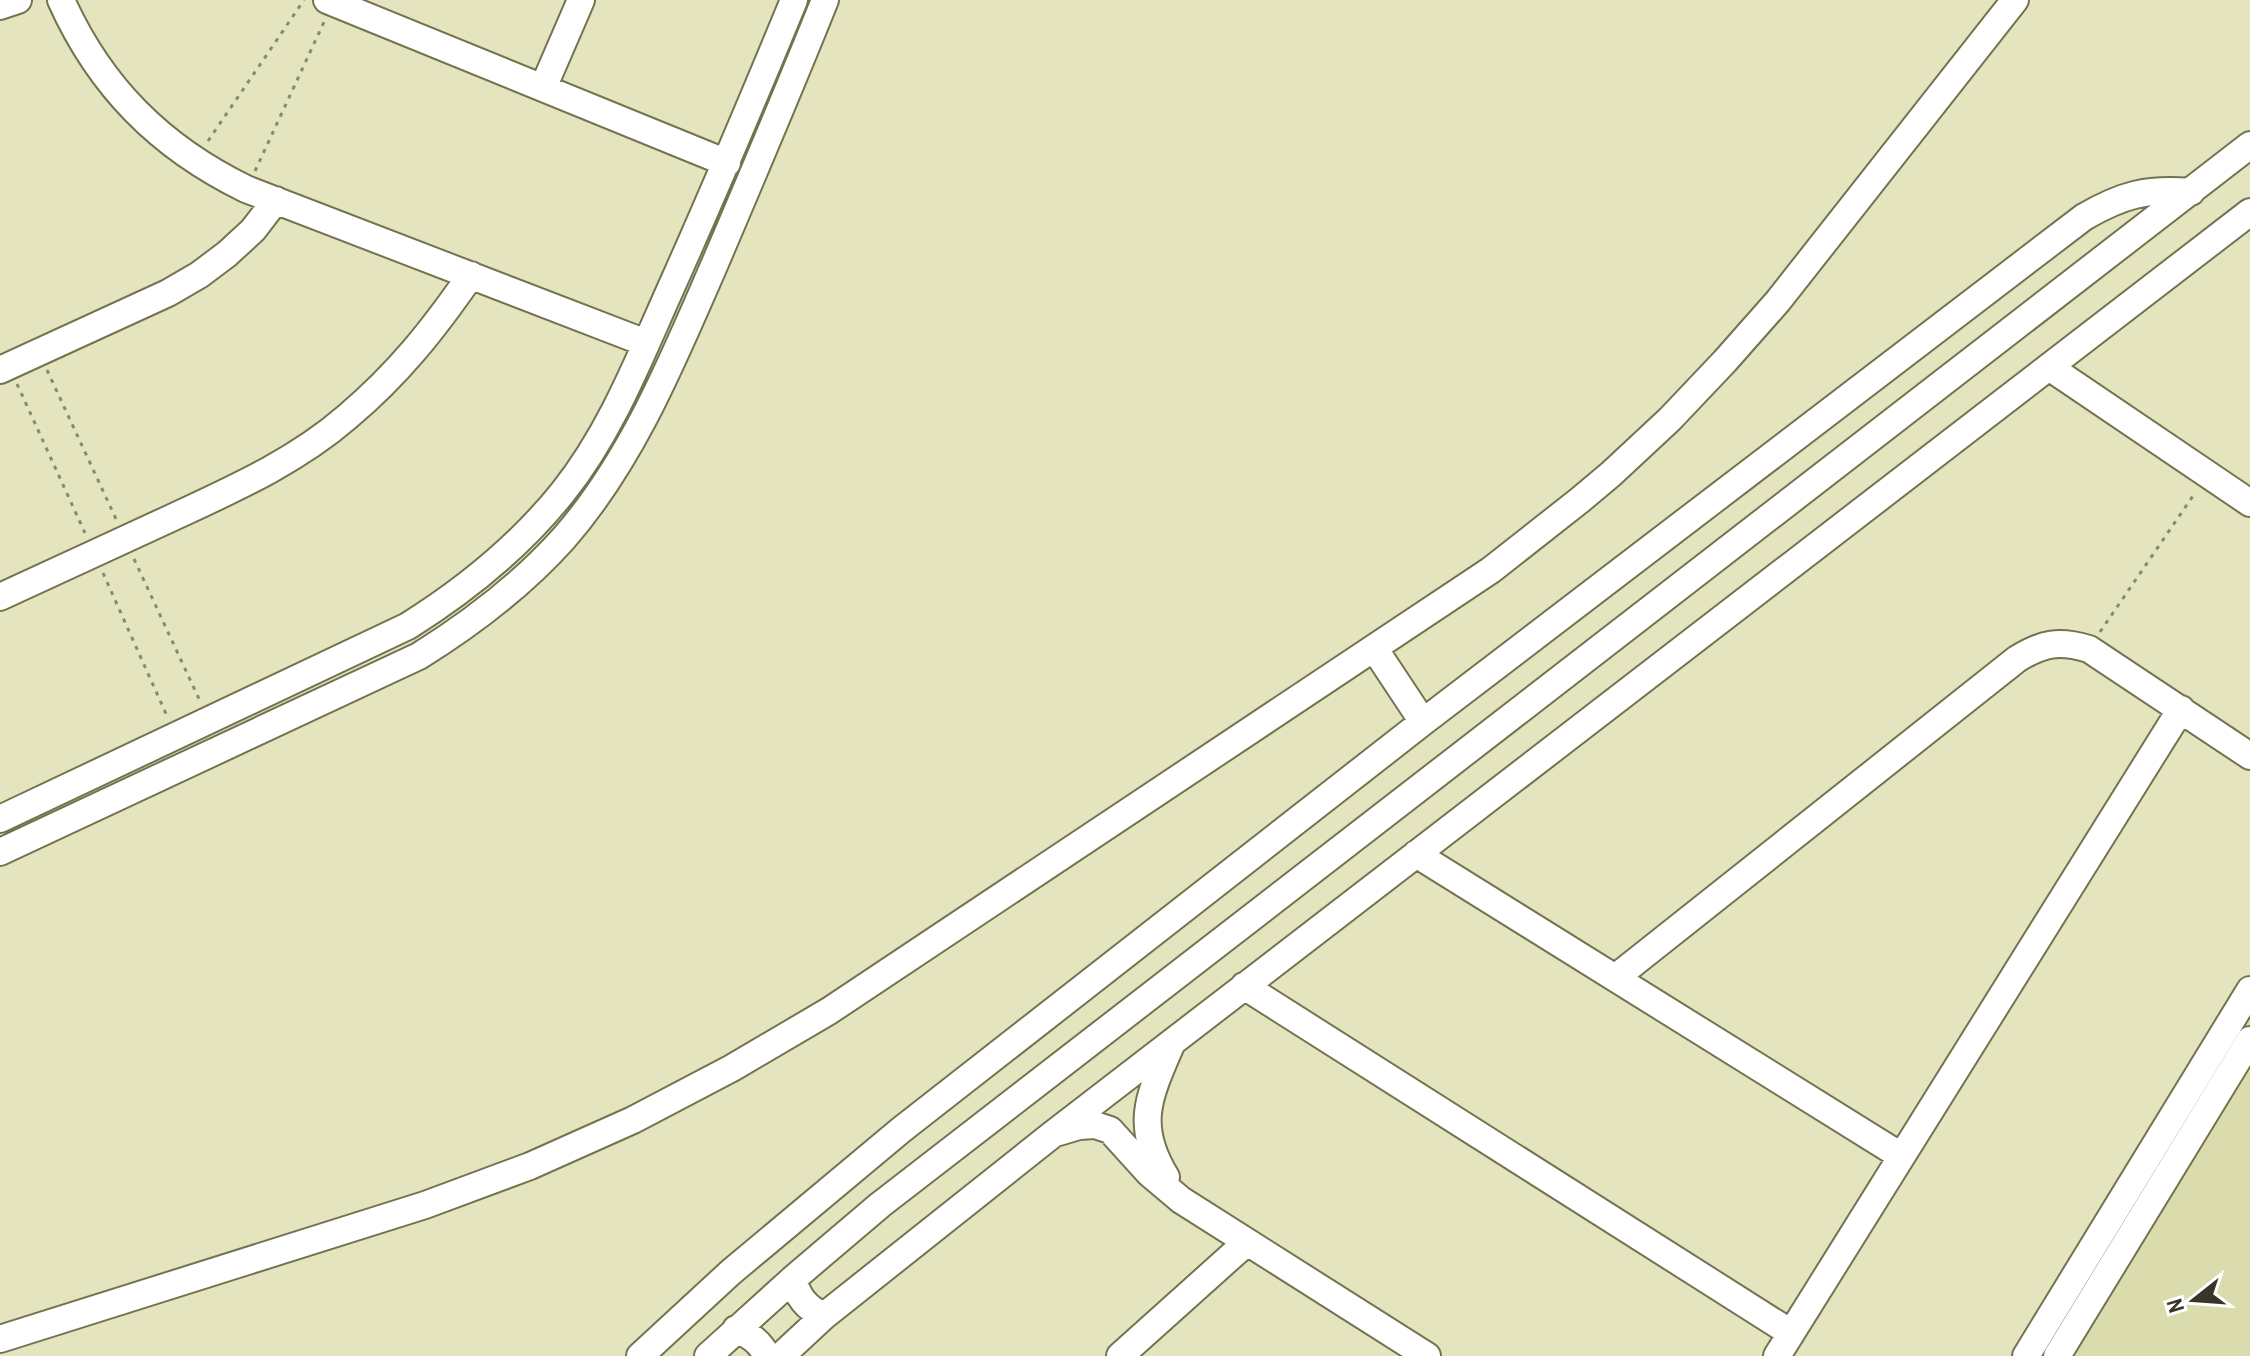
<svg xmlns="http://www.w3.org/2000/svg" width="2250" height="1356" font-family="'Archivo Narrow',sans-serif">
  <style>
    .built { fill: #dbdcae }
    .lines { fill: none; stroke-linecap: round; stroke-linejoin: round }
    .minor-casing { stroke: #737350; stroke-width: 30 }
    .path { stroke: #89896f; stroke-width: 3; stroke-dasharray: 4 6; stroke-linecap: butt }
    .minor { stroke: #fff; stroke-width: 26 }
  </style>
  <rect width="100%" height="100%" fill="#e4e5be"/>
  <path class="built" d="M 2250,1010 L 2250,1356 L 2040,1356 Z"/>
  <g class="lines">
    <g class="minor-casing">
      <path id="minor" d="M 61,0 C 100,87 160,147 246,189 L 646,343
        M 327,0 L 727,163
        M 0,6 L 18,0
        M 543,88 L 581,0
        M 2049,367 L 2250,503
        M 0,370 L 168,293 L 199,275 L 227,254 L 253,230 L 276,200
        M 0,597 C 56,571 111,546 167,520 C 229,491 294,463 347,417 C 398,374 433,330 471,275
        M 1374,648 L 1423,722
        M 0,819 L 408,626 C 467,589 519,547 563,492 C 611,432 639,359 670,290 C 713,194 754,97 794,0
        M 0,852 L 419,656 C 472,623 522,585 564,538 C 632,460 672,362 713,268 C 751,179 789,90 825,0
        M 1416,854 L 1901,1156
        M 1615,978 L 2017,659 C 2043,643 2059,640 2089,649 L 2250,756
        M 1244,986 L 1791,1333
        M 1059,1132 L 1079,1126 L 1095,1125 L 1110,1130 L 1149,1173 L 1181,1200 L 1427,1356
        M 1166,1177 C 1134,1125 1149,1096 1171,1045
        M 793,1279 C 798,1297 806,1308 824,1316
        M 736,1329 C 750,1335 760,1342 767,1356
        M 0,1339 L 425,1205 L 530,1166 L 633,1120 L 732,1068 L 829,1011 L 1491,570 L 1580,500 L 1611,474 L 1670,419 L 1725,361 L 1778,301 L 2015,0
        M 640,1356 L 731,1272 L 901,1130 L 1423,722 L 2084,217 C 2122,195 2147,188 2191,192
        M 708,1356 L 793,1279 L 880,1205 L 2250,145
        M 781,1356 L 824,1316 L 1053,1134 L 2250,212
        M 1120,1356 L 1247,1242
        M 1777,1356 L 2181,709
        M 2026,1356 L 2250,990
        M 2057,1356 L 2250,1040"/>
    </g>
    <path class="path" d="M 208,141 L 304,0
      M 255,171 L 324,22
      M 47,370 L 116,519
      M 17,384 L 85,533
      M 134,559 L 200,701
      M 103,573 L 167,716
      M 2100,632 L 2195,493"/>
    <use href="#minor" class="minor"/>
  </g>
  <g transform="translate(2194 1300) rotate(253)" stroke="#ffffff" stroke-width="6" paint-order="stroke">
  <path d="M0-6L14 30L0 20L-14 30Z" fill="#363627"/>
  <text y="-12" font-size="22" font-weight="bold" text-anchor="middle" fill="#363627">N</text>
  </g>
</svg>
